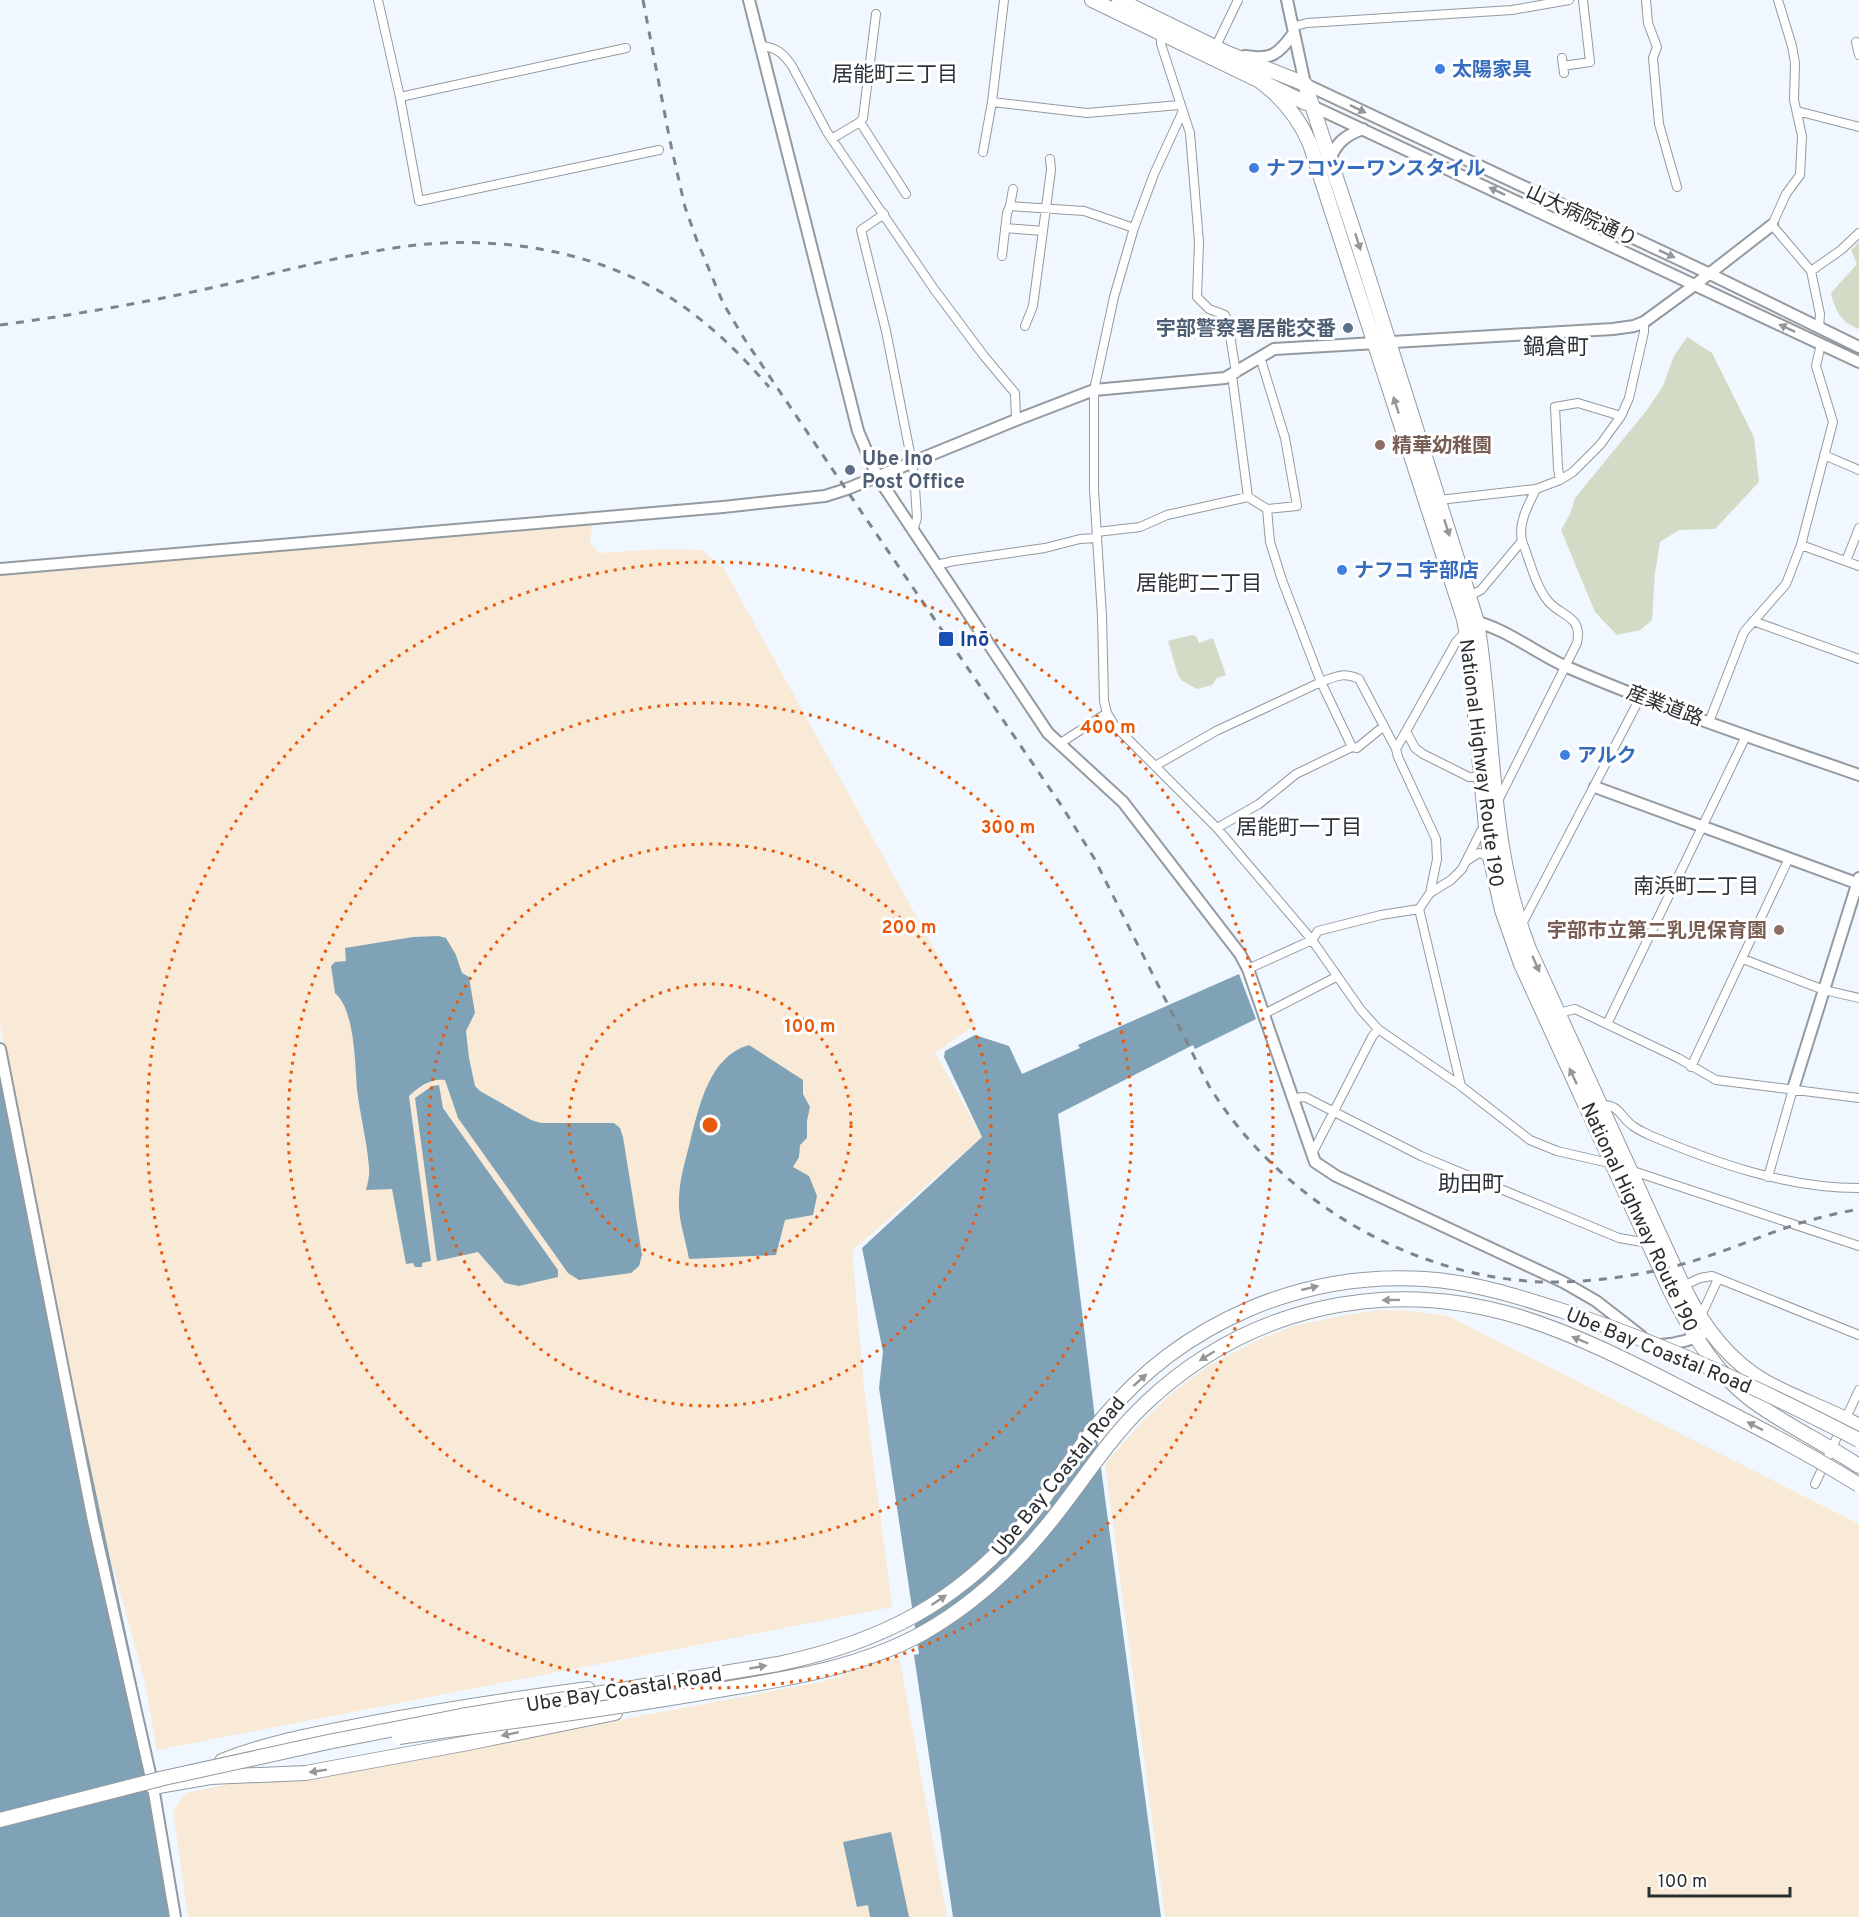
<svg xmlns="http://www.w3.org/2000/svg" width="1859" height="1917" font-family="Overpass,'Noto Sans JP',sans-serif">
  <style>
    .industrial { fill: #f8ead6 }
    .green { fill: #d1dbc5 }
    .water { fill: #7fa2b6 }
    .lines { fill: none; stroke-linecap: round; stroke-linejoin: round }
    .street-casing { stroke: #939aa0; stroke-width: 10 }
    .secondary-casing { stroke: #939aa0; stroke-width: 14 }
    .highway-casing { stroke: #939aa0; stroke-width: 16 }
    .street { stroke: #fff; stroke-width: 8 }
    .secondary { stroke: #fff; stroke-width: 10 }
    .highway { stroke: #fff; stroke-width: 14 }
    .rail { stroke: #7f8488; stroke-width: 3; stroke-dasharray: 8 8; stroke-linecap: butt }
    .highway-bridge-casing { stroke: #939aa0; stroke-width: 16; stroke-linecap: butt }
    .highway-bridge { stroke: #fff; stroke-width: 14 }
    .oneway { fill: #959698 }
    .ring { fill: none; stroke: #e8590c; stroke-width: 3; stroke-dasharray: 3 6 }
    .shop-dot { fill: #3f7fe0; stroke: #fff; stroke-width: 2 }
    .service-dot { fill: #5c6f8a; stroke: #fff; stroke-width: 2 }
    .education-dot { fill: #8d6e63; stroke: #fff; stroke-width: 2 }
    .transit-dot { fill: #1a4fb4; stroke: #fff; stroke-width: 2 }
    .labels { text-anchor: middle; stroke-width: 6; stroke-linejoin: round; paint-order: stroke }
    .shop-label { font-size: 20px; font-weight: bold; fill: #366cbe; stroke: #fff; text-anchor: start }
    .street-label { font-size: 20px; fill: #2b2e31; stroke: #fff }
    .service-label { font-size: 20px; font-weight: bold; fill: #4e5e75; stroke: #fff; text-anchor: end }
    .education-label { font-size: 20px; font-weight: bold; fill: #785e54; stroke: #fff; text-anchor: start }
    .transit-label { font-size: 20px; font-weight: bold; fill: #164399; stroke: #fff; text-anchor: start }
    .neighbourhood-label { font-size: 21px; fill: #2c3237; stroke: #fff }
    .quarter-label { font-size: 22px; fill: #2c3237; stroke: #fff }
    .centre { fill: #e8590c; stroke: #fff; stroke-width: 3 }
    .ring-label { font-size: 18px; text-anchor: middle; font-weight: bold; fill: #e8590c; stroke: #fff; stroke-width: 6; stroke-linejoin: round; paint-order: stroke }
  </style>
  <rect width="100%" height="100%" fill="#f0f7fe"/>
  <path class="industrial" d="M 592,525 L 590,543 L 599,553 L 663,549 L 702,550 L 724,569 L 976,1024 L 935,1053 L 982,1137 L 852,1251 L 864,1388 L 892,1607 L 157,1750 L 144,1679 L 102,1528 L 0,1025 L 0,575 Z
    M 1379,1310 L 1409,1311 L 1448,1316 L 1859,1524 L 1859,1917 L 1165,1917 L 1105,1464 L 1142,1422 L 1171,1394 L 1205,1368 L 1258,1340 L 1293,1326 L 1335,1317 Z
    M 899,1656 L 947,1917 L 188,1917 L 173,1811 L 186,1793 L 248,1780 L 344,1772 L 826,1681 Z"/>
  <path class="green" d="M 1859,242 L 1859,329 C 1841,322 1835,311 1831,293 L 1857,264 L 1851,250 Z
    M 1687,337 L 1712,353 L 1754,437 L 1759,482 L 1715,529 L 1679,530 L 1660,542 L 1655,573 L 1652,620 L 1640,630 L 1617,635 L 1595,612 L 1561,530 L 1570,514 L 1575,498 L 1647,410 L 1663,386 L 1674,356 Z
    M 1192,635 L 1196,636 L 1199,643 L 1213,638 L 1226,675 L 1217,678 L 1212,685 L 1197,689 L 1181,680 L 1177,672 L 1168,641 Z"/>
  <path class="water" d="M 439,936 L 446,938 L 456,955 L 462,973 L 469,977 L 475,1013 L 466,1031 L 469,1058 L 475,1086 L 480,1091 L 531,1120 L 541,1123 L 614,1123 L 620,1128 L 623,1137 L 642,1255 L 639,1266 L 631,1273 L 579,1280 L 568,1273 L 458,1118 L 445,1080 C 430,1078 419,1087 409,1096 L 431,1261 L 422,1263 L 422,1267 L 415,1267 L 413,1263 L 406,1264 L 392,1189 L 366,1190 C 368,1182 370,1174 369,1167 C 367,1141 360,1115 357,1089 C 355,1064 355,1010 335,993 L 331,966 L 335,962 L 346,961 L 345,948 L 413,937 Z
    M 1239,974 L 1256,1019 L 1195,1049 L 1193,1045 L 1058,1114 L 1101,1468 L 1161,1917 L 953,1917 L 914,1655 L 919,1654 L 879,1388 L 883,1352 L 862,1248 L 982,1137 L 944,1057 L 945,1051 L 975,1035 L 1009,1046 L 1022,1074 L 1080,1048 L 1078,1045 Z
    M 0,1042 L 161,1798 L 177,1917 L 0,1917 Z
    M 749,1045 L 803,1080 L 803,1094 L 810,1107 L 807,1121 L 807,1138 L 800,1145 L 799,1157 L 793,1167 L 809,1176 L 817,1196 L 813,1215 L 785,1220 L 776,1255 L 689,1259 C 686,1241 678,1219 679,1201 C 679,1180 685,1162 690,1142 C 699,1107 709,1056 749,1045 Z
    M 439,1085 L 443,1108 L 558,1270 L 558,1277 L 519,1286 L 505,1283 L 478,1252 L 437,1261 L 415,1098 L 432,1086 Z
    M 891,1832 L 909,1917 L 870,1917 L 868,1905 L 857,1907 L 843,1842 Z"/>
  <g class="lines">
    <g class="street-casing">
      <path id="street" d="M 378,0 L 400,97 L 419,201 L 659,150
        M 1646,0 L 1648,23 L 1657,47 L 1653,58 L 1659,124 L 1677,187
        M 1778,0 L 1792,46 L 1795,63 L 1794,100 L 1802,136 L 1800,175 L 1786,194 L 1772,225 L 1811,271 L 1841,250 L 1859,233
        M 1292,27 L 1307,23 L 1512,10 L 1569,0
        M 1161,33 L 1161,44 L 1190,133 L 1199,242 L 1197,297 L 1209,309 L 1225,315 L 1228,323 L 1236,373
        M 1856,42 L 1859,55
        M 762,46 C 777,48 783,53 792,66 L 827,132 L 934,289 L 984,356 L 1015,393 L 1016,420
        M 1215,48 L 1238,0
        M 1562,58 L 1564,73
        M 1563,66 L 1590,62 L 1583,0
        M 400,97 L 626,48
        M 992,102 L 1087,113 L 1179,105
        M 1797,111 L 1859,127
        M 1182,113 L 1154,174 L 1134,228 L 1114,297 L 1094,390 L 1094,490 L 1102,616 L 1104,701 L 1107,713 L 1115,726 L 1217,828 L 1312,940 L 1361,1010 L 1378,1029 L 1461,1086 L 1530,1140 L 1557,1151 L 1613,1164
        M 860,122 L 906,194
        M 833,138 L 860,122 L 863,118 L 876,14
        M 983,152 L 992,102 L 1004,0
        M 1010,206 L 1084,211 L 1134,228
        M 884,214 L 861,230 L 886,331 L 914,473 L 917,518 L 913,531
        M 1005,228 L 1043,231
        M 1002,256 L 1007,213 L 1010,206 L 1013,189
        M 1811,271 L 1820,314 L 1819,328
        M 1025,326 L 1033,306 L 1051,170 L 1050,159
        M 1232,375 L 1248,497
        M 1824,455 L 1859,470
        M 1560,480 L 1558,468 L 1555,407 L 1578,403 L 1621,416
        M 1439,500 L 1536,489 L 1560,480 L 1573,472 L 1600,445 L 1621,416 L 1629,398 L 1644,332 L 1644,322
        M 1267,509 L 1270,542 L 1282,580 L 1321,682 L 1352,747
        M 1097,532 L 1140,527 L 1167,515 L 1248,497 L 1267,509 L 1297,506 L 1285,438 L 1260,357
        M 1801,545 L 1859,566
        M 1846,561 L 1859,528
        M 936,565 L 954,561 L 1045,548 L 1080,539 L 1097,538
        M 1469,596 L 1481,590 L 1522,541
        M 1753,621 L 1859,659
        M 1709,722 L 1744,632 L 1786,584 L 1801,545 L 1833,422 L 1816,366 L 1821,344
        M 1407,733 L 1415,748 L 1423,754 L 1469,777 L 1482,777
        M 1059,744 L 1107,713
        M 1396,749 L 1456,642 L 1466,631
        M 1155,766 L 1216,731 L 1321,682 C 1337,676 1343,672 1359,679 L 1396,749 L 1398,757 L 1436,839 L 1437,859 L 1430,893 L 1419,909 L 1461,1086
        M 1498,801 L 1577,643 C 1583,615 1561,617 1548,601 C 1535,585 1530,561 1522,541 C 1518,522 1528,506 1536,489
        M 1217,828 L 1259,804 L 1296,774 L 1352,747 L 1357,748 L 1384,726
        M 1468,860 L 1479,853 L 1483,854 L 1490,860
        M 1430,893 L 1451,880 L 1462,869 L 1481,831 L 1485,827
        M 1521,926 L 1641,696
        M 1743,959 L 1824,990 L 1859,998
        M 1248,969 L 1312,940 L 1318,931 L 1381,915 L 1419,909
        M 1264,1014 L 1336,977
        M 1555,1014 L 1575,1009 L 1678,1058 L 1716,1080 L 1859,1098
        M 1607,1024 L 1746,736
        M 1691,1067 L 1789,858
        M 1293,1098 L 1305,1097 L 1421,1156 L 1619,1238 L 1648,1243
        M 1600,1105 C 1620,1104 1619,1116 1633,1126 C 1638,1130 1644,1132 1649,1135 C 1716,1163 1786,1188 1859,1188
        M 1312,1154 L 1372,1037 L 1378,1029
        M 1630,1170 L 1859,1246
        M 1768,1177 L 1793,1089
        M 1683,1286 L 1700,1278 L 1712,1276 L 1859,1335
        M 1700,1318 L 1718,1279
        M 1815,1484 L 1859,1390"/>
    </g>
    <g class="secondary-casing">
      <path id="secondary" d="M 749,0 L 858,431 L 877,476 L 1048,733 L 1123,802 L 1240,954 L 1248,969 L 1315,1162 L 1336,1176 L 1563,1282 L 1596,1301 L 1641,1336
        M 1287,0 L 1305,84 L 1710,274 L 1859,347
        M 1245,56 C 1271,60 1278,55 1293,34
        M 1308,104 L 1859,362
        M 1330,159 C 1337,142 1346,135 1363,129
        M 0,569 L 723,507 L 825,496 L 847,489 L 1016,420 L 1094,390 L 1225,378 L 1274,349 L 1613,329 L 1634,326 L 1644,322 L 1696,284 L 1772,225
        M 1472,621 C 1502,626 1539,655 1567,667 C 1662,708 1761,741 1859,775
        M 1595,787 L 1859,884
        M 0,1049 L 93,1521 L 153,1787 L 175,1917
        M 1793,1089 L 1859,878
        M 1660,1345 C 1678,1344 1693,1340 1708,1331"/>
    </g>
    <g class="highway-casing">
      <path id="highway" d="M 1092,0 L 1306,103
        M 1119,0 L 1227,53 L 1305,84 L 1358,244 L 1477,622 C 1495,730 1488,845 1529,949 L 1683,1286 C 1702,1325 1727,1360 1766,1382 C 1796,1399 1829,1409 1859,1426
        M 1260,81 C 1283,98 1299,118 1310,144 L 1464,619 L 1468,641 L 1486,827 L 1491,861 L 1502,910 L 1521,964 L 1670,1290 C 1692,1334 1718,1378 1760,1406 C 1792,1428 1827,1445 1859,1466
        M 222,1761 C 269,1742 318,1734 367,1724 C 441,1710 514,1699 588,1689
        M 153,1787 L 210,1777 L 306,1773 L 327,1769 L 468,1743 L 615,1713"/>
    </g>
    <use href="#street" class="street"/>
    <use href="#secondary" class="secondary"/>
    <use href="#highway" class="highway"/>
    <path class="rail" d="M 643,0 L 670,141 L 685,207 L 696,238 L 723,303 L 745,340 L 822,454 L 1063,808 L 1094,858 L 1209,1086 C 1279,1199 1408,1276 1541,1282 C 1585,1283 1630,1277 1672,1267 C 1715,1256 1755,1238 1797,1224 C 1817,1218 1838,1213 1859,1209
      M 0,325 C 73,315 143,303 215,287 C 276,273 338,256 401,247 C 499,233 610,251 691,312 C 720,334 745,359 769,387"/>
    <g class="highway-bridge-casing">
      <path id="highway-bridge" d="M 399,1737 C 500,1723 601,1710 701,1693 C 777,1680 854,1671 923,1633 C 976,1603 1020,1561 1057,1513 C 1086,1476 1111,1436 1145,1404 C 1247,1307 1385,1276 1520,1317 C 1578,1335 1632,1363 1685,1390 C 1744,1420 1803,1450 1859,1485
        M 0,1820 L 164,1778 L 328,1742 L 461,1716 L 778,1664 C 882,1642 960,1602 1028,1519 C 1055,1486 1076,1450 1103,1418 C 1182,1323 1301,1271 1425,1279 C 1473,1282 1520,1297 1566,1312 C 1667,1345 1764,1391 1859,1440"/>
    </g>
    <use href="#highway-bridge" class="highway-bridge"/>
  </g>
  <defs><path id="oneway-solid" d="M-6-.8H1V-3.2L6.5 0L1 3.2V.8H-6Z" transform="scale(1.5)"/></defs>
  <g class="oneway">
    <use href="#oneway-solid" transform="translate(1358 109) rotate(26)"/>
    <use href="#oneway-solid" transform="translate(1497 191) rotate(-155)"/>
    <use href="#oneway-solid" transform="translate(1358 242) rotate(72)"/>
    <use href="#oneway-solid" transform="translate(1667 254) rotate(25)"/>
    <use href="#oneway-solid" transform="translate(1787 328) rotate(-155)"/>
    <use href="#oneway-solid" transform="translate(1396 405) rotate(-108)"/>
    <use href="#oneway-solid" transform="translate(1447 528) rotate(72)"/>
    <use href="#oneway-solid" transform="translate(1536 964) rotate(66)"/>
    <use href="#oneway-solid" transform="translate(1573 1076) rotate(-115)"/>
    <use href="#oneway-solid" transform="translate(1310 1288) rotate(-13)"/>
    <use href="#oneway-solid" transform="translate(1391 1300) rotate(179)"/>
    <use href="#oneway-solid" transform="translate(1580 1340) rotate(-157)"/>
    <use href="#oneway-solid" transform="translate(1207 1356) rotate(148)"/>
    <use href="#oneway-solid" transform="translate(1140 1380) rotate(-42)"/>
    <use href="#oneway-solid" transform="translate(1755 1426) rotate(-153)"/>
    <use href="#oneway-solid" transform="translate(939 1600) rotate(-34)"/>
    <use href="#oneway-solid" transform="translate(758 1667) rotate(-10)"/>
    <use href="#oneway-solid" transform="translate(510 1734) rotate(168)"/>
    <use href="#oneway-solid" transform="translate(318 1771) rotate(171)"/>
  </g>
  <g class="ring">
    <circle cx="710" cy="1125" r="141"/>
    <circle cx="710" cy="1125" r="281"/>
    <circle cx="710" cy="1125" r="422"/>
    <circle cx="710" cy="1125" r="563"/>
  </g>
  <g class="shop-dot">
    <circle cx="1440" cy="69" r="6"/>
    <circle cx="1254" cy="168" r="6"/>
    <circle cx="1342" cy="570" r="6"/>
    <circle cx="1565" cy="755" r="6"/>
  </g>
  <g class="service-dot">
    <circle cx="1348" cy="328" r="6"/>
    <circle cx="850" cy="470" r="6"/>
  </g>
  <g class="education-dot">
    <circle cx="1380" cy="445" r="6"/>
    <circle cx="1779" cy="930" r="6"/>
  </g>
  <rect class="transit-dot" x="938" y="631" width="16" height="16" rx="3"/>
  <g class="labels">
    <g class="shop-label">
      <text x="1452" y="76">太陽家具</text>
      <text x="1266" y="175">ナフコツーワンスタイル</text>
      <text x="1354" y="577">ナフコ 宇部店</text>
      <text x="1577" y="762">アルク</text>
    </g>
    <g class="street-label">
      <text transform="translate(1582 215) rotate(25)" y="7">山大病院通り</text>
      <text transform="translate(1665 705) rotate(21)" y="7">産業道路</text>
      <text transform="translate(1482 763) rotate(83)" y="7">National Highway Route 190</text>
      <text transform="translate(1640 1217) rotate(65)" y="7">National Highway Route 190</text>
      <text transform="translate(1659 1350) rotate(22)" y="7">Ube Bay Coastal Road</text>
      <text transform="translate(1058 1476) rotate(-51)" y="7">Ube Bay Coastal Road</text>
      <text transform="translate(624 1689) rotate(-9)" y="7">Ube Bay Coastal Road</text>
    </g>
    <g class="service-label">
      <text x="1336" y="335">宇部警察署居能交番</text>
      <text x="862" y="465" text-anchor="start">Ube Ino<tspan x="862" dy="23">Post Office</tspan></text>
    </g>
    <g class="education-label">
      <text x="1392" y="452">精華幼稚園</text>
      <text x="1767" y="937" text-anchor="end">宇部市立第二乳児保育園</text>
    </g>
    <g class="transit-label">
      <text x="960" y="646">Inō</text>
    </g>
    <g class="neighbourhood-label">
      <text x="895" y="81">居能町三丁目</text>
      <text x="1199" y="590">居能町二丁目</text>
      <text x="1299" y="834">居能町一丁目</text>
      <text x="1696" y="893">南浜町二丁目</text>
    </g>
    <g class="quarter-label">
      <text x="1556" y="354">鍋倉町</text>
      <text x="1471" y="1191">助田町</text>
    </g>
  </g>
  <circle cx="710" cy="1125" r="9" class="centre"/>
  <g class="ring-label">
    <text x="1108" y="733">400 m</text>
    <text x="1008" y="833">300 m</text>
    <text x="909" y="933">200 m</text>
    <text x="810" y="1032">100 m</text>
  </g>
  <path d="M1649 1887v9h141v-9" fill="none" stroke="#2b2e31" stroke-width="3"/>
  <text x="1658" y="1887" font-size="18" fill="#2b2e31" stroke="#ffffff" stroke-width="4.5" paint-order="stroke">100 m</text>
</svg>
